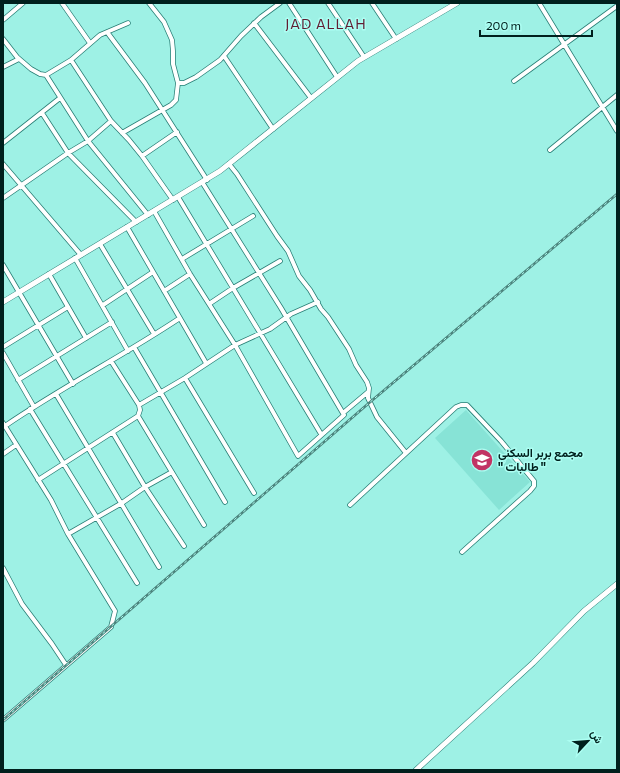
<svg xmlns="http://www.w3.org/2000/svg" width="620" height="773" font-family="Commissioner,Vazirmatn,sans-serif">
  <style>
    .built { fill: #87e3d6 }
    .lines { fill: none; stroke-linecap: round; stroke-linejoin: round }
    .minor-casing { stroke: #297f76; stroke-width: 5.5 }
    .tertiary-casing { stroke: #297f76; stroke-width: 6 }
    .minor { stroke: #fff; stroke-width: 4 }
    .tertiary { stroke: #fff; stroke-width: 5 }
    .rail-casing { stroke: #4b837c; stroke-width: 2.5 }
    .rail { stroke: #acfef2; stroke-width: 1; stroke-dasharray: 3; stroke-linecap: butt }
    .labels { text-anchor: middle; stroke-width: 3; stroke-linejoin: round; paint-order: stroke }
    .poi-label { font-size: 12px; font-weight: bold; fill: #00201d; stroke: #acfef2; text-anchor: start }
    .quarter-label { font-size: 14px; letter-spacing: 1px; fill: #611d32; stroke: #acfef2 }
  </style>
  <rect width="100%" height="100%" fill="#9ef1e5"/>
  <path class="built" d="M 466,410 L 530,482 L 499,510 L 435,438 Z"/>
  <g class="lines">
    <g class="minor-casing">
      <path id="minor" d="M 62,3 L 90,43
        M 289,3 L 337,77
        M 328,3 L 364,57
        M 372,3 L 396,39
        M 539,3 L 617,131
        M 3,20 L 23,3
        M 254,23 L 311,98
        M 107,32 L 145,83 L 207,180
        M 3,39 L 17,57 L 31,69 L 40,74 L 46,75 L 71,60 L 100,35 L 128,23
        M 224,56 L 273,129
        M 71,60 L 111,121 L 129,140 L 142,156 L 173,200
        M 3,67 L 19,59
        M 46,75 L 88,141 L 148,215
        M 514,81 L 617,6
        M 178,83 L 184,83 L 196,77 L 220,60 L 241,36 L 261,17 L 280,3
        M 42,113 L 68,153 L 136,222
        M 122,133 L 171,105 L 176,100 L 178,83 L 173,64 L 173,51 L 172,40 L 164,22 L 149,3
        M 3,143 L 60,98
        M 550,150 L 617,95
        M 142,156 L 177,132
        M 3,164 L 81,255
        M 229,164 L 237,174 L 277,236 L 288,251 L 299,276 L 310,290 L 321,309 L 328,317 L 349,349 L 356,365 L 367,382 L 369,388 L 368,398 L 377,417 L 406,453
        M 178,197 L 321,434
        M 3,198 L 68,153 L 88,141 L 111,121
        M 154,211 L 190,274 L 235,345 L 298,456 L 344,415 L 281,308 L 202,182
        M 127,227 L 206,363
        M 100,244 L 154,334
        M 75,258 L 128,351
        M 182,259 L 253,216
        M 3,265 L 73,384
        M 49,274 L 86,338
        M 164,291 L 190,274
        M 209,304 L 233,288 L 280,261
        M 103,305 L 153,272
        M 3,347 L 68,307
        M 134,347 L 225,502
        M 3,353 L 34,407
        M 185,378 L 254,493
        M 18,380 L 112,322
        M 56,394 L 159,567
        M 139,405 L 185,378 L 235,345 L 270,329 L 291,314 L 318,302
        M 30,409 L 137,583
        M 343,413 L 368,392
        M 138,416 L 204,525
        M 3,423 L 51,500 L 68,534 L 115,611 L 111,627 L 3,720
        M 5,426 C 62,387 123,356 180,318
        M 113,433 L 145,487 L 184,546
        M 3,454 L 16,445
        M 38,480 L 138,416 L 140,410 L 139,405 L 111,361
        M 350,505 L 456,407 L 461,405 L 467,405 L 501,441 L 534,481 L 534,486 L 530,491 L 462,552
        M 68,534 L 122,503 L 145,487 L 172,472
        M 3,568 L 22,604 L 52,644 L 66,665"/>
    </g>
    <g class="tertiary-casing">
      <path id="tertiary" d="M 3,302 L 220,171 L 358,61 L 457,3
        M 416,770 L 533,663 L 584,611 L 617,584"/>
    </g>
    <use href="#minor" class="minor"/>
    <use href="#tertiary" class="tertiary"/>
    <g class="rail-casing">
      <path id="rail" d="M 3,720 L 369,403 L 617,194"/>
    </g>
    <use href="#rail" class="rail"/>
  </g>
  <defs>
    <g id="university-disc" transform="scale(1.15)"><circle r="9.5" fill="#c13464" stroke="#acfef2"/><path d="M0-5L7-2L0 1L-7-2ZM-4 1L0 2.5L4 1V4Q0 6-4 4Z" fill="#fff"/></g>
  </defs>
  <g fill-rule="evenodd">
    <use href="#university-disc" x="482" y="460"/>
  </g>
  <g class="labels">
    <g class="poi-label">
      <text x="498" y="457">مجمع بربر السكني<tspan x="498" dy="14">" طالبات "</tspan></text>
    </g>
    <g class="quarter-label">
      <text x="326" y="29">JAD ALLAH</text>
    </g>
  </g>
  <rect width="620" height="773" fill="none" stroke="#00201d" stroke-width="8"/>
  <g transform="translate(588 741) rotate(64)" stroke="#acfef2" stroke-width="3" paint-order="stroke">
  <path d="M0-3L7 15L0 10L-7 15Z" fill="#00201d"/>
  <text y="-6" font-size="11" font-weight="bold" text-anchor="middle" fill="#00201d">ش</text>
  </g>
  <path d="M480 30v6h112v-6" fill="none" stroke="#00201d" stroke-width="2"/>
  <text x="486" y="30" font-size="12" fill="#00201d" stroke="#acfef2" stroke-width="3" paint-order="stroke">200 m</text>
</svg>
